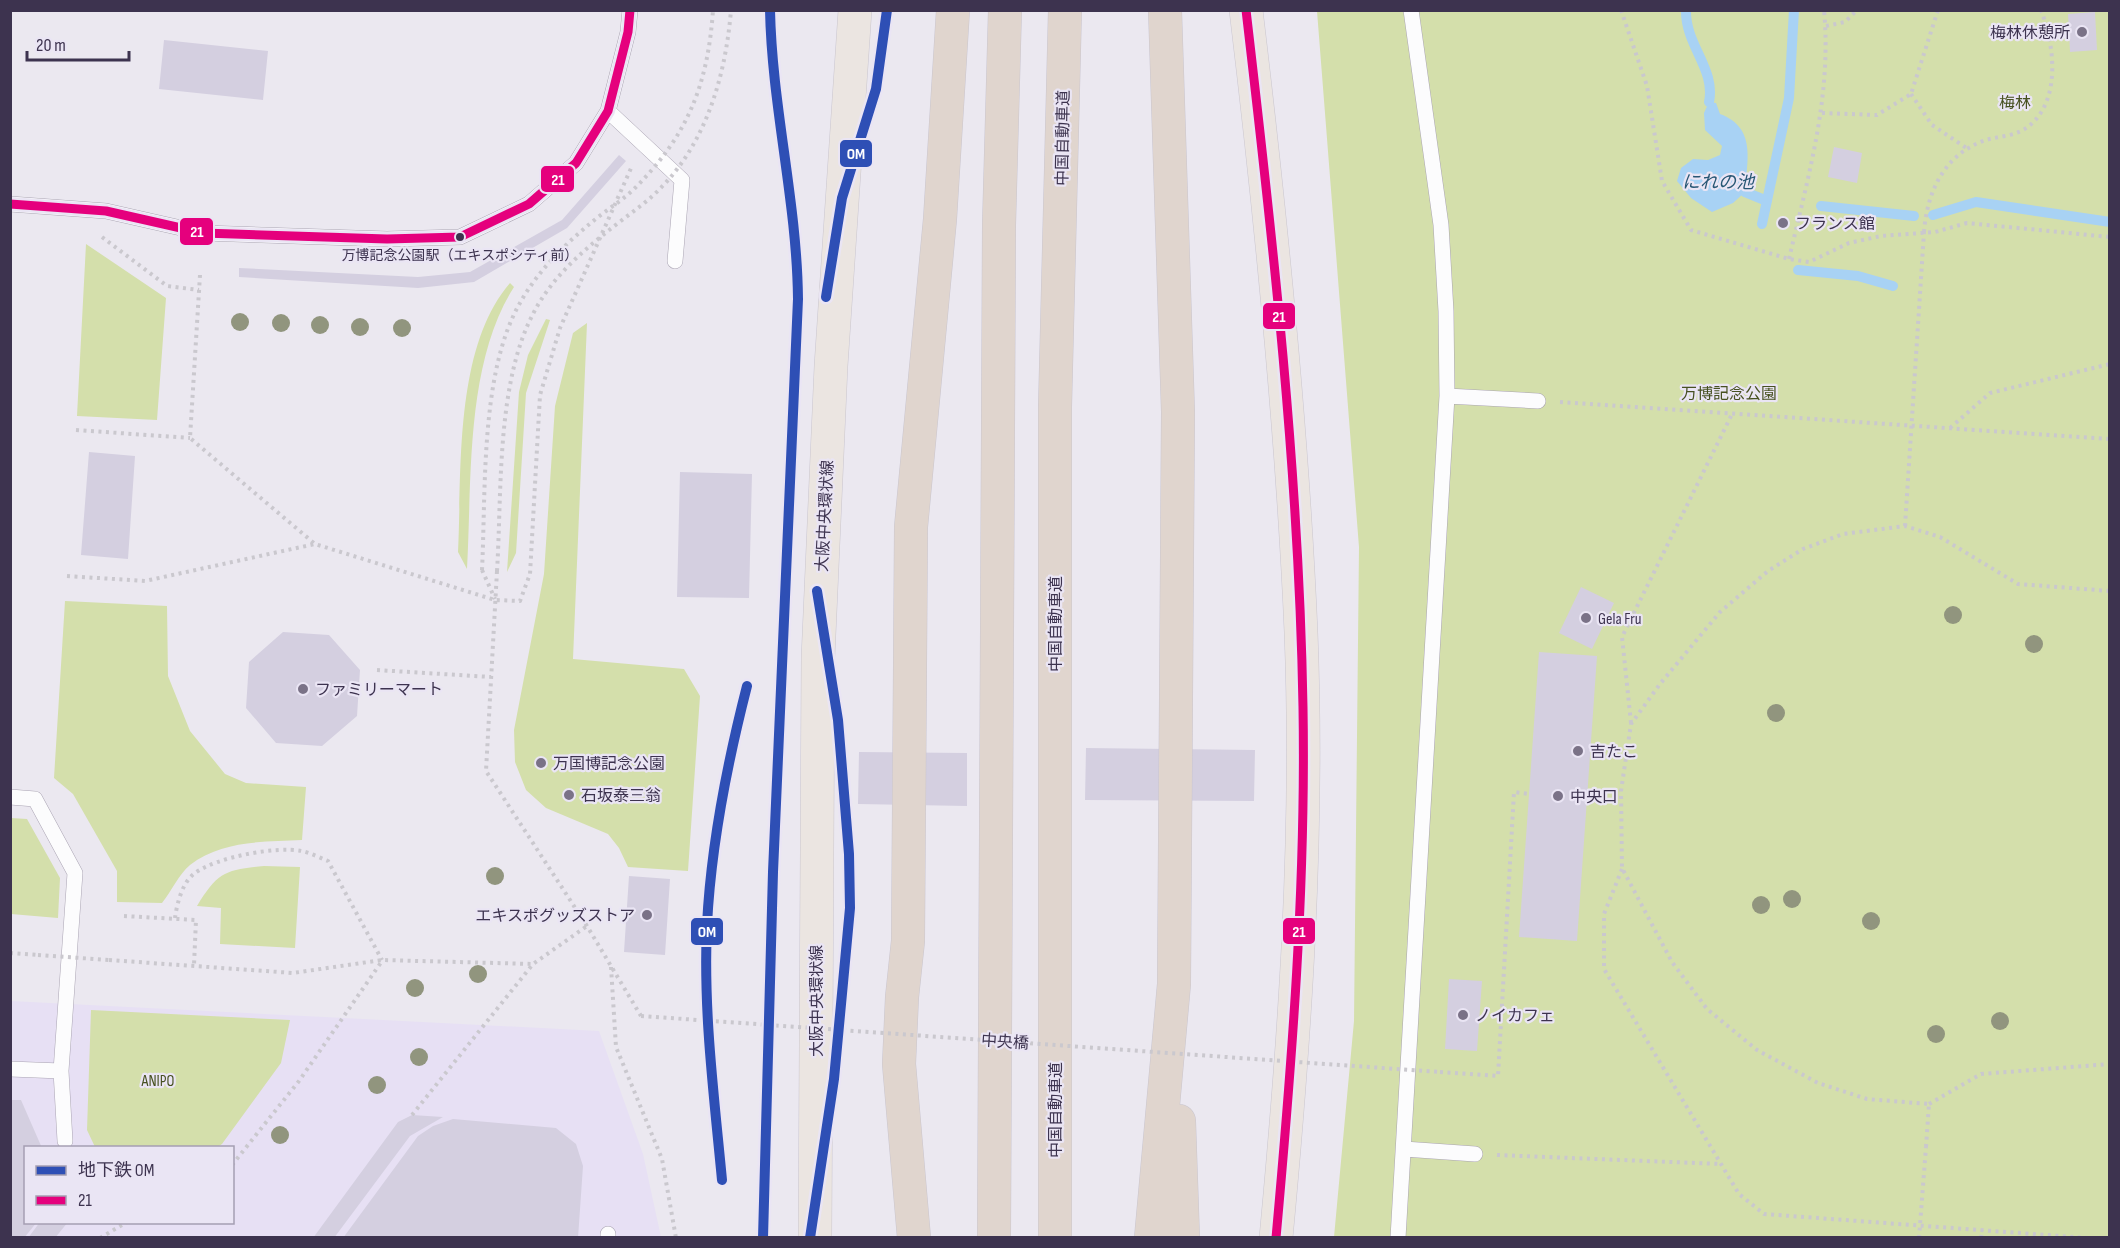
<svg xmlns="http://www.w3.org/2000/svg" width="2120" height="1248" font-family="'Sofia Sans Condensed','Noto Sans JP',sans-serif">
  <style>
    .built { fill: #e7e0f4; fill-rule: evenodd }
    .green { fill: #d4dfab }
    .water { fill: #a8d2f4 }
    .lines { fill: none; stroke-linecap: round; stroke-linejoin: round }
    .stream { stroke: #a8d2f4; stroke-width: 10 }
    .building { fill: #d4cfe0 }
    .lane-casing { stroke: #aaa4b3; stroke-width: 16 }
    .primary-casing { stroke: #cac6cf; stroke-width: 34 }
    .highway-casing { stroke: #cac6cf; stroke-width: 34 }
    .path { stroke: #cac8ce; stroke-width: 4; stroke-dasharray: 3 4.5; stroke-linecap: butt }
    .lane { stroke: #fcfcfd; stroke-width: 15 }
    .primary { stroke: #ebe5e1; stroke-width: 33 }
    .highway { stroke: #e0d5ce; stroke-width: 33 }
    .path-bridge { stroke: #cac8ce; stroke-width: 4; stroke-dasharray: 3 4.5; stroke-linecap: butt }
    .bus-1-casing { stroke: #eae5f4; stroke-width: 14 }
    .bus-1 { stroke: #e5007d; stroke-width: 9 }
    .metro-1-casing { stroke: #eae5f4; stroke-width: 15 }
    .metro-1 { stroke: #2e4fb5; stroke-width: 10 }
    .tree { fill: #91957e }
    .poi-dot { fill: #7a7287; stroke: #eae5f4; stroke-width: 2 }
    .bus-dot { fill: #3d334f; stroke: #eae5f4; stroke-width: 2 }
    .labels { text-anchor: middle; stroke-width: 4.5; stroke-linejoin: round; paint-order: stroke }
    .bus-label { font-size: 14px; fill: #3d334f; stroke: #eae5f4 }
    .poi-label { font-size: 16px; fill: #3d334f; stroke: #eae5f4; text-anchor: start }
    .park-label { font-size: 16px; fill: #475121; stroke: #eae5f4 }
    .street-label { font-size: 16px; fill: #3d334f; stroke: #eae5f4 }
    .water-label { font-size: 18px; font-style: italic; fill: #275674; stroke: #eae5f4 }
    .line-badge { stroke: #eae5f4; stroke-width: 2 }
    .badge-label { font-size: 16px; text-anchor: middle; font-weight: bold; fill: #fff }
  </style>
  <rect width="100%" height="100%" fill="#ebe8f0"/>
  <path class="built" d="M 11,1001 L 599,1031 L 643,1154 L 661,1237 L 11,1238 ZM 26,1148 L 232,1148 L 232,1222 L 26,1222 Z"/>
  <path class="green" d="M 1317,11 L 2109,11 L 2109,1237 L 1334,1237 L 1354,1021 L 1359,547 Z
    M 86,244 L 166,298 L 157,420 L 77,416 Z
    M 510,283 L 514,287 C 465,364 472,480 467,569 L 458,552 C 462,470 454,348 510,283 Z
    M 546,319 L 550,320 L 526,393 L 516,553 L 507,572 L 519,392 L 528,355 Z
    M 587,323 L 573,659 L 684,669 L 700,696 L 688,871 L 628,867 L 619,848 L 608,834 L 546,808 L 526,790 L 515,762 L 514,730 L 544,574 L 555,406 L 573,333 Z
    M 65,601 L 167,606 L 168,676 L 190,731 L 225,774 L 246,783 L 306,787 L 302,840 C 264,842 222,840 190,865 C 179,874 171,892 162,903 L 117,902 L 117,871 L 73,794 L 54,778 Z
    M 11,818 L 27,819 L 60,878 L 58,918 L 11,914 Z
    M 264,866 L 300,867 L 295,948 L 220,944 L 221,908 L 197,906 C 218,872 225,870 264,866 Z
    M 91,1010 L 290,1020 L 281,1063 L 222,1144 L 216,1148 L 95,1147 L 87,1130 Z"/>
  <path class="water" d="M 1709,102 L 1716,103 L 1720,114 C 1757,128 1747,161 1745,192 L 1733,203 L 1712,212 L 1691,198 L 1677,181 L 1681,168 L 1693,159 L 1708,160 L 1720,155 L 1722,146 L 1705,130 L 1704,113 Z"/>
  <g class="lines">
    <path class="stream" d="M 1686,10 C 1685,45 1716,69 1709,102
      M 1745,192 L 1767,201
      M 1821,206 L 1914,216
      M 1933,215 L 1976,202 L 2110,222
      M 1762,224 L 1789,98 L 1794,10
      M 1798,270 L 1858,276 L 1893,286"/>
  </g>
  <path class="building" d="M 2095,12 L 2097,50 L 2070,52 L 2068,14 Z
    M 164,40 L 268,51 L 263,100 L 159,89 Z
    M 1834,147 L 1862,153 L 1857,183 L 1828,177 Z
    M 619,155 L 626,161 L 567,228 L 474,282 L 418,288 L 239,277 L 239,268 L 418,277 L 470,272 L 562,220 Z
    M 89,452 L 135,456 L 128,559 L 81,555 Z
    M 680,472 L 752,474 L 749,598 L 677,597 Z
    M 1581,587 L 1614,603 L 1592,649 L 1559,633 Z
    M 283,632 L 329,635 L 360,670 L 357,716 L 322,746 L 276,743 L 246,708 L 249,662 Z
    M 1539,652 L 1597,656 L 1577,941 L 1519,937 Z
    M 1086,748 L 1255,750 L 1254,801 L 1085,800 Z
    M 859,752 L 967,753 L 967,806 L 858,804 Z
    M 629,876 L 670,879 L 665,955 L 624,952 Z
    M 1449,979 L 1482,981 L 1477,1051 L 1445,1049 Z
    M 10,1100 L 21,1100 L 42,1148 L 26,1148 L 26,1222 L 37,1222 L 24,1238 L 10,1238 Z
    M 412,1115 L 443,1117 L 410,1136 L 334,1238 L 313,1238 L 398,1122 Z
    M 453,1119 L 556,1128 L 576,1144 L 583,1166 L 578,1238 L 343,1238 L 418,1136 L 433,1126 Z
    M 40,1222 L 68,1222 L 55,1238 L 28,1238 Z"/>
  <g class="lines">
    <g class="lane-casing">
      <path id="lane" d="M 608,111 L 682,180 L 675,261
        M 10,204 L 106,211 L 203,233 L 387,239 L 460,237 L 529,204 L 576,163 L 608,111 L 628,32 L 630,10
        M 1447,396 L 1538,401
        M 10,797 L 35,799 L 75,873 L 61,1071 L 65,1141
        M 10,1069 L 61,1071
        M 1404,1149 L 1475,1154
        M 608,1234 L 608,1238
        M 1398,1238 L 1447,396 L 1446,311 L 1441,225 L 1411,10"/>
    </g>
    <g class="primary-casing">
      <path id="primary" d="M 1246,10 C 1271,217 1292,424 1301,632 C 1309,834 1295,1037 1276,1238
        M 815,1238 L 818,658 L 831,366 L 855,10"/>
    </g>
    <g class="highway-casing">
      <path id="highway" d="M 1179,1121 L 1183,1238
        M 914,1238 L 899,1064 L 902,997 L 908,941 L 911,527 L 940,219 L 953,10
        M 994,1238 L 999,225 L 1005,10
        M 1055,1238 L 1055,407 L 1065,10
        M 1151,1238 L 1174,984 L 1178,412 L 1165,10"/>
    </g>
    <path class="path" d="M 1621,10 L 1647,86 L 1662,181 L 1691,230 L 1789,259 L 1809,262 L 1849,243 L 1881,236 L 1935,232 L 1967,223 L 2110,237
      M 1826,26 L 1845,22 L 1857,10
      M 1911,94 L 1932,125 L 1968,149
      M 1822,113 L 1877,115 L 1911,94 L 1938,10
      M 1924,232 C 1927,192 1944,154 1986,140 C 2000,136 2017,136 2029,126 C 2062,99 2054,44 2041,10
      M 102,237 L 167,286 L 199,290
      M 1789,259 C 1808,177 1832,96 1824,10
      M 200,275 L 190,438 L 315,544 L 495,600 L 520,601 L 530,574 L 540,395 L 560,328 L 632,166
      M 1560,402 L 2110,439
      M 1950,428 L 1990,393 L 2110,364
      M 76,430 L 190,438
      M 482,570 L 495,599
      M 497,571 L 486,771 L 587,926 L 641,1016
      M 67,576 L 145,581 L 315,544
      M 377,670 L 491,677
      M 1631,723 L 1622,637 L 1732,414
      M 1622,869 L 1604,914 L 1604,969 L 1739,1194 L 1764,1214 L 2087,1238
      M 124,916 L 196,920 L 194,965
      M 175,918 C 177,904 182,882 195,873 C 217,857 276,846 302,851 C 311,853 320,858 328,861 L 382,960
      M 10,953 L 38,955
      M 109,960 L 293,973 L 382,960 L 533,964
      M 611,967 L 616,1047 L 662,1159 L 676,1238
      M 1440,1072 L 1498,1076 L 1514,792 L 1529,794
      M 1929,1104 L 1981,1074 L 2110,1064
      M 412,1115 L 533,964 L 587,926
      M 1926,1147 L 1929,1104 L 1867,1099 L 1818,1083 L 1757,1050 L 1707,1009 L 1672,962 L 1622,868 L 1621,791 L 1631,724 L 1660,684 L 1720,612 L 1768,571 L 1803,549 L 1843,534 L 1905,526 L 1940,537 L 2018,584 L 2110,591
      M 1497,1155 L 1721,1164
      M 232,1165 L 299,1081 L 382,961
      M 100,1238 L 127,1222
      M 1981,1238 L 1982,1230"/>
    <use href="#lane" class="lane"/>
    <use href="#primary" class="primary"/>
    <use href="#highway" class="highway"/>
    <path class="path-bridge" d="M 1905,526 L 1924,232
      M 482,570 C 486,491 480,372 520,303 C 537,272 565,244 592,222 C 606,210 622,201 635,188 C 688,135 708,84 713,10
      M 497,571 C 502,491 496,383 534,312 C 558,266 603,235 643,204 C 702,157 725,83 731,10
      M 38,955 L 109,960
      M 641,1016 L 1440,1072
      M 1919,1238 L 1926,1147"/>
    <g class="bus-1-casing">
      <path id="bus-1" d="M 1246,10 C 1273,241 1299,474 1303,707 C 1306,884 1292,1061 1276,1238
        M 10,204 L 106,211 L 203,233 L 387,239 L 460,237 L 529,204 L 576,163 L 608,111 L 628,32 L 630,10"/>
    </g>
    <use href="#bus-1" class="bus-1"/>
    <g class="metro-1-casing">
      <path id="metro-1" d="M 826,297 L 842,198 L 876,89 L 887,10
        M 722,1180 C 714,1095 703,1010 707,925 C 711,844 727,764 747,686
        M 763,1238 L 773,872 L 798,299 C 797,202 772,107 770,10
        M 810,1238 L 834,1079 L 850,908 L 849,854 L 838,720 L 817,591"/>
    </g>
    <use href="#metro-1" class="metro-1"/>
  </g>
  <g class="tree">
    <circle cx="240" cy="322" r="9"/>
    <circle cx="281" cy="323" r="9"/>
    <circle cx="320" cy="325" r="9"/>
    <circle cx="360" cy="327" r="9"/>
    <circle cx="402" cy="328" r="9"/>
    <circle cx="1953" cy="615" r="9"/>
    <circle cx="2034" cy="644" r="9"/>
    <circle cx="1776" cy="713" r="9"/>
    <circle cx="495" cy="876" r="9"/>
    <circle cx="1792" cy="899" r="9"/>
    <circle cx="1761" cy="905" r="9"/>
    <circle cx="1871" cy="921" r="9"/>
    <circle cx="478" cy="974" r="9"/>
    <circle cx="415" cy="988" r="9"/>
    <circle cx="2000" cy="1021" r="9"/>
    <circle cx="1936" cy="1034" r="9"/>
    <circle cx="419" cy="1057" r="9"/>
    <circle cx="377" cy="1085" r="9"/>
    <circle cx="280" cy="1135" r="9"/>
  </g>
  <g class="poi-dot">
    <circle cx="2082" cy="32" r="6"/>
    <circle cx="1783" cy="223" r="6"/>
    <circle cx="1586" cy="618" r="6"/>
    <circle cx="303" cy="689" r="6"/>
    <circle cx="1578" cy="751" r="6"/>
    <circle cx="541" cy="763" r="6"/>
    <circle cx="569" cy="795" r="6"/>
    <circle cx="1558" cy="796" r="6"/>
    <circle cx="647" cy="915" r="6"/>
    <circle cx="1463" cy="1015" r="6"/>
  </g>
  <circle class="bus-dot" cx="460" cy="237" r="5"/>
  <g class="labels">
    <g class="bus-label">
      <text x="460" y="260">万博記念公園駅（エキスポシティ前）</text>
    </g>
    <g class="poi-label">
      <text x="2070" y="38" text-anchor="end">梅林休憩所</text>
      <text x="1795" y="229">フランス館</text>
      <text x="1598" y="624">Gela Fru</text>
      <text x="315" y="695">ファミリーマート</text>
      <text x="1590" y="757">吉たこ</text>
      <text x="553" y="769">万国博記念公園</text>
      <text x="581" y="801">石坂泰三翁</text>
      <text x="1570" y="802">中央口</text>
      <text x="635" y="921" text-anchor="end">エキスポグッズストア</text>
      <text x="1475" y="1021">ノイカフェ</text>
    </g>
    <g class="park-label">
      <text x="2015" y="108">梅林</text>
      <text x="1729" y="399">万博記念公園</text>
      <text x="158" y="1086">ANIPO</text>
    </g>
    <g class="street-label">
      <text transform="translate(1062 138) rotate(-89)" y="6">中国自動車道</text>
      <text transform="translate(824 516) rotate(-87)" y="6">大阪中央環状線</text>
      <text transform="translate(1055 624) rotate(-90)" y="6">中国自動車道</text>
      <text transform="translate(816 1001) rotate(-90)" y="6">大阪中央環状線</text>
      <text transform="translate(1005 1041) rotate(4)" y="6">中央橋</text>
      <text transform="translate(1055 1110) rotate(-90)" y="6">中国自動車道</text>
    </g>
    <g class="water-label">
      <text x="1718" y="188">にれの池</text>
    </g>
  </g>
  <g class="line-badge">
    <rect x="839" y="139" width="34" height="29" rx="6" fill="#2e4fb5"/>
    <rect x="540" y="165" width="35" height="28" rx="6" fill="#e5007d"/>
    <rect x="179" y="217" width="35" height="29" rx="6" fill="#e5007d"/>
    <rect x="1262" y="302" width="34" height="28" rx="6" fill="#e5007d"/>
    <rect x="1282" y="917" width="34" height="28" rx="6" fill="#e5007d"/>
    <rect x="690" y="917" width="34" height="29" rx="6" fill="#2e4fb5"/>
  </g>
  <g class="badge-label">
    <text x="856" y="159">OM</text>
    <text x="558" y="185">21</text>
    <text x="197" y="237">21</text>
    <text x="1279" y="322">21</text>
    <text x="1299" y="937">21</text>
    <text x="707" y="937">OM</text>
  </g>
  <rect width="2120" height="1248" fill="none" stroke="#3d334f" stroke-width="24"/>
  <rect x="24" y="1146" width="210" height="78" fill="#eae5f4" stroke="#a59eb2" stroke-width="1.5"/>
  <rect x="36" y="1166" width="30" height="9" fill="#2e4fb5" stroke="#a59eb2" stroke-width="1.5"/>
  <text x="78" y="1176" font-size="18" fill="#3d334f">地下鉄 OM</text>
  <rect x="36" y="1196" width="30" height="9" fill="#e5007d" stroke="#a59eb2" stroke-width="1.5"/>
  <text x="78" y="1206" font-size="18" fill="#3d334f">21</text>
  <path d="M27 51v9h102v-9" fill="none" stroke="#3d334f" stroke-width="3"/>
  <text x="36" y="51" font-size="18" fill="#3d334f" stroke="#eae5f4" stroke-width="4.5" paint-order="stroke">20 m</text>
</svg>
